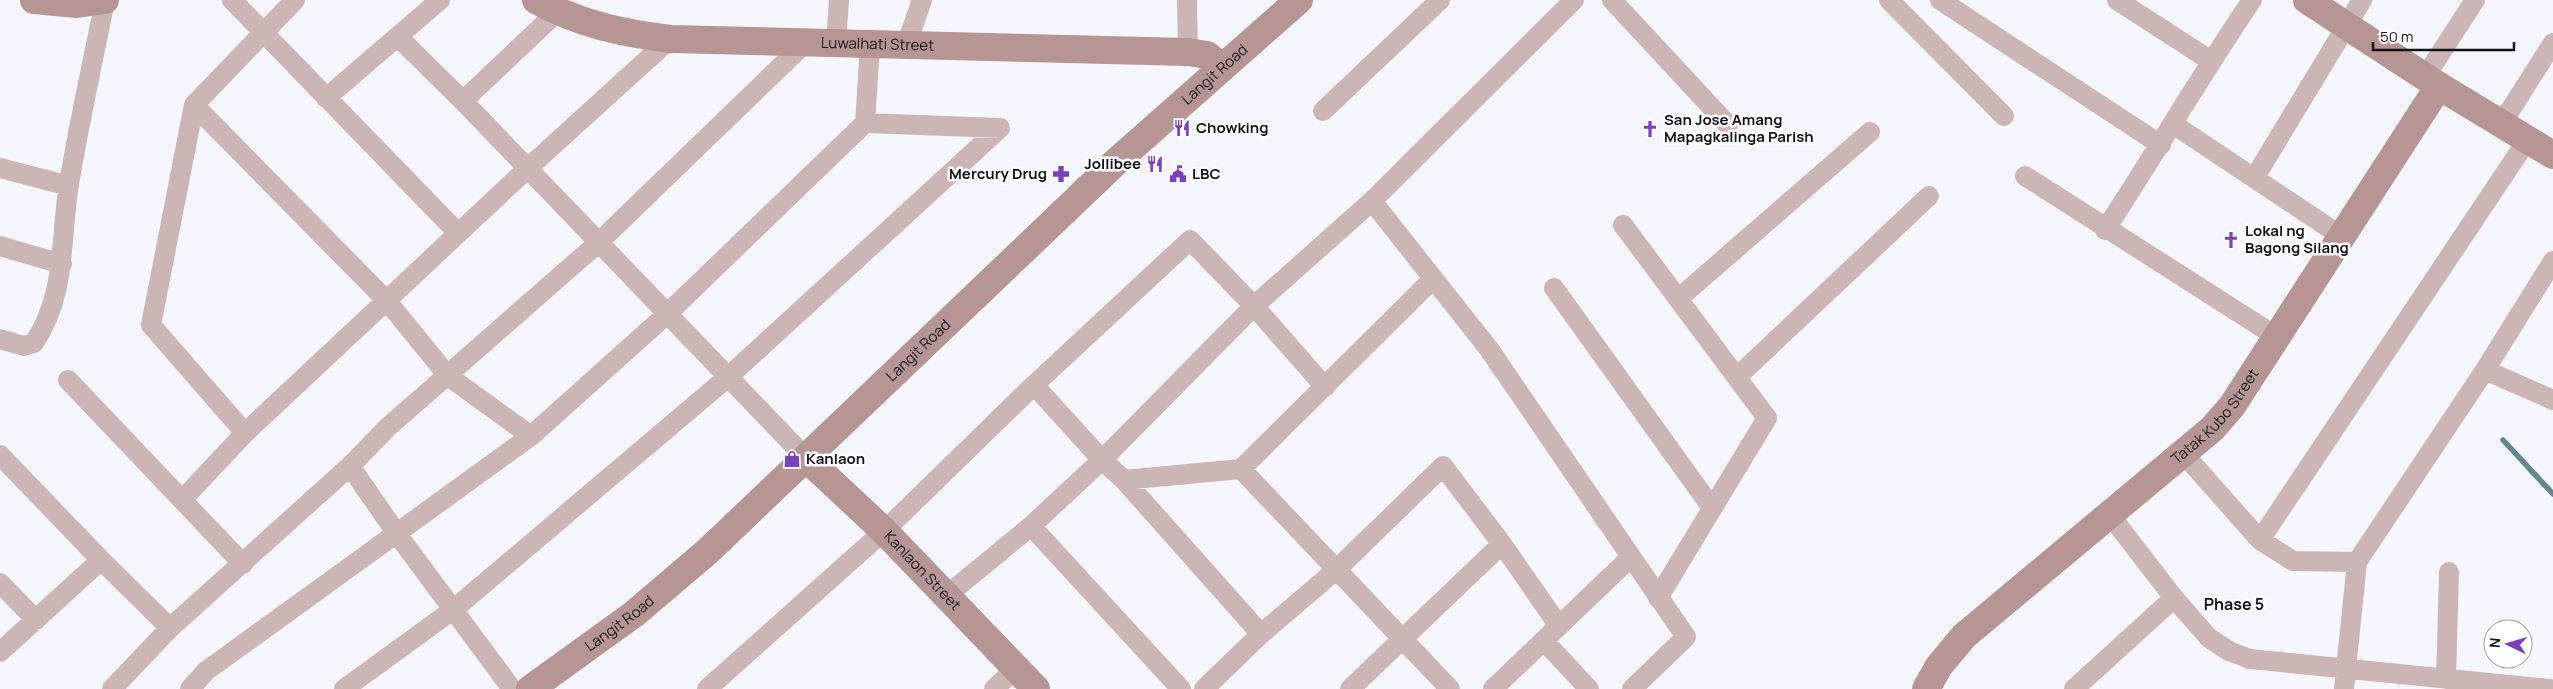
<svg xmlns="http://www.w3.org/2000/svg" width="2553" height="689" font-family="Manrope,sans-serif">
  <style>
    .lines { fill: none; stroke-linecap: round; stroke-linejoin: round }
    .stream { stroke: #638691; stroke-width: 5.5 }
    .street { stroke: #ccb6b5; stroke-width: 20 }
    .secondary { stroke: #b69694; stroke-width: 28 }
    .labels { text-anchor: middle; stroke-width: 5; stroke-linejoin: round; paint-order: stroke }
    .street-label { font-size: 15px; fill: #131317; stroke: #fff }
    .poi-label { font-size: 15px; font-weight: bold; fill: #131317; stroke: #fff; text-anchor: start }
    .neighbourhood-label { font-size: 16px; font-weight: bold; fill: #131317; stroke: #fff }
  </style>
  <rect width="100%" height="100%" fill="#f6f7fe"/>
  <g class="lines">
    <path class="stream" d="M 2503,440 L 2553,494"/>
    <path class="street" d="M 232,0 L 458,233
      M 1187,0 L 1188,52
      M 1612,0 L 1728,125
      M 1889,0 L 2004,116
      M 1940,0 L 2161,145
      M 2117,0 L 2211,61
      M 398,37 L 463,101 L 806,458
      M 836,43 L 839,0
      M 906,46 L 922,0
      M 2425,77 L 2475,0
      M 326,98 L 440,0
      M 463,101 L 557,12
      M 194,105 L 387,301 L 448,376 L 531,436
      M 1323,111 L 1440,0
      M 865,123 L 1000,128
      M 2502,123 L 2553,43
      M 2173,124 L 2341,236
      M 0,168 L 69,186
      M 2025,176 L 2277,337
      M 2255,177 L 2362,0
      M 1372,201 L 1489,349 L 1686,637 L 1632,689
      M 1623,225 L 1767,418 L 1658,598
      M 2105,230 C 2155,154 2201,75 2252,0
      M 0,246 L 62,264
      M 1554,288 L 1712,508
      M 1678,299 L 1870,132
      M 0,339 L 24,346 L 34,343 C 67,294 60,238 69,184 C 79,123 93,61 105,0
      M 2485,370 L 2553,400
      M 1737,377 L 1929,196
      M 68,380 L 243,564
      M 1034,385 L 1102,460 L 1124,480 L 1261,634
      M 245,433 L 151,325 L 194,105 L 295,0
      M 2183,453 L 2260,540 L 2293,561 L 2357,562
      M 0,455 L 101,560 L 170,628
      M 350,466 L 397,534 L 512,689
      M 1241,469 L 1450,689
      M 1124,480 L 1241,469 L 1433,279
      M 183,499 L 245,433 L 528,168 L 670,39
      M 2110,515 L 2174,598 L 2209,638 L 2229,651 L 2250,659 L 2550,689
      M 1031,526 L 1181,689
      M 2260,540 L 2528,139
      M 0,583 L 36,620
      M 946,596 L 1031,526 L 1102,460 L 1254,306 L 1372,201 L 1574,0
      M 1544,641 L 1589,689
      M 0,652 L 101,560
      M 2446,679 L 2449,572
      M 112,689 L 170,628 L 350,466 L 387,428 L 598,243 L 805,43
      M 190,689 L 206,671 L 531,436 L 667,314 L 865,123 L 870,45
      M 344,689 L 454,609 L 728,377 L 1000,128
      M 707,689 L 884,531 L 1034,385 L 1190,240 L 1254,306 L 1325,387
      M 994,689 L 1016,668
      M 1204,689 L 1261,634 L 1336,570 L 1443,466 L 1502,544 L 1559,626
      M 1350,689 L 1502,544
      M 1493,689 L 1630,558
      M 2074,689 L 2174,598
      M 2344,689 L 2357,562 L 2485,370 L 2553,261"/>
    <g class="secondary">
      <path d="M 34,0 L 77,4 L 105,0"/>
      <path id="s1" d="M 536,0 C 579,24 622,33 670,39 L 1188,52 L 1207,55 L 1221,67"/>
      <path d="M 2307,0 L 2439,86 L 2553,155"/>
      <path id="s2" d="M 806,458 L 884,531 L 1036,689"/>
      <path id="s3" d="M 530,689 L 634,614 L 708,551 L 1118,160 L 1299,0"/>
      <path id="s4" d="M 1926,689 L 1939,666 L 1964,636 L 2212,429 L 2232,406 L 2439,86"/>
    </g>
  </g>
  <defs>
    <g id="restaurant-bare" transform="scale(1.35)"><path d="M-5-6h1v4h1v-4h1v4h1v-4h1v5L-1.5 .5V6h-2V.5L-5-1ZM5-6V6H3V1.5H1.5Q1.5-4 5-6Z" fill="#7a42b8" stroke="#fff" stroke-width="2.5" paint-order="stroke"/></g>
    <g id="church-bare" transform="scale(1.35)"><path d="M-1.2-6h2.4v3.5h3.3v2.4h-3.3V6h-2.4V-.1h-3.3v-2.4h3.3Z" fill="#7a42b8" stroke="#fff" stroke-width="2.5" paint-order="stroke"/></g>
    <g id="pharmacy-bare" transform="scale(1.35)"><path d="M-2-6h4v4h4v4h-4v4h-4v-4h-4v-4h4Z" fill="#7a42b8" stroke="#fff" stroke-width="2.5" paint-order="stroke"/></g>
    <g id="civic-bare" transform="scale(1.35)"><path d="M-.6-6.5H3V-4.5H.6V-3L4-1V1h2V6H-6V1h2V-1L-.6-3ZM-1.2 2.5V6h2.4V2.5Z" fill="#7a42b8" stroke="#fff" stroke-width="2.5" paint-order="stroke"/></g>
    <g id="shop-bare" transform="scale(1.35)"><path d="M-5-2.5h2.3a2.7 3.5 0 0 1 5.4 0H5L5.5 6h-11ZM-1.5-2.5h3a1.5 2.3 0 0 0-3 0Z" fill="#7a42b8" stroke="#fff" stroke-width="2.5" paint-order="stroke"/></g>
  </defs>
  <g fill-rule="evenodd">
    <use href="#restaurant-bare" x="1182" y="128"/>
    <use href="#church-bare" x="1650" y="129"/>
    <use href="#restaurant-bare" x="1155" y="164"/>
    <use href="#pharmacy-bare" x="1061" y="174"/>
    <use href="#civic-bare" x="1178" y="174"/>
    <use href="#church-bare" x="2231" y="240"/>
    <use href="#shop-bare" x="792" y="459"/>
  </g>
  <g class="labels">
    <g class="street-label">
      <text dy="5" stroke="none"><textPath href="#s1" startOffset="348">Luwalhati Street</textPath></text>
      <text dy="5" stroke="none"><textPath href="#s3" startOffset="921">Langit Road</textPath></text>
      <text dy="5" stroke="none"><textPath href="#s3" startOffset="516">Langit Road</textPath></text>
      <text dy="5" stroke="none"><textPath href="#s4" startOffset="400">Tatak Kubo Street</textPath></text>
      <text dy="5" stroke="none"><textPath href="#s2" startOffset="162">Kanlaon Street</textPath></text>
      <text dy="5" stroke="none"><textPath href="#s3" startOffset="111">Langit Road</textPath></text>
    </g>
    <g class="poi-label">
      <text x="1664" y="125">San Jose Amang<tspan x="1664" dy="17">Mapagkalinga Parish</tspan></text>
      <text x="1196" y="133">Chowking</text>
      <text x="1141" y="169" text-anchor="end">Jollibee</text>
      <text x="1047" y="179" text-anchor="end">Mercury Drug</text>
      <text x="1192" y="179">LBC</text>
      <text x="2245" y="236">Lokal ng<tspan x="2245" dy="17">Bagong Silang</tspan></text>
      <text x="806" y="464">Kanlaon</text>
    </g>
    <g class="neighbourhood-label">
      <text x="2234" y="610">Phase 5</text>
    </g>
  </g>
  <g transform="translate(2508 644) rotate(275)"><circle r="24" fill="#ffffff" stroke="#a1a1a2"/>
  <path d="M0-4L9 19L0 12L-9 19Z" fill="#7a42b8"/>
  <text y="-8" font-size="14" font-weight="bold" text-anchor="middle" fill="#131317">N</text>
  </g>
  <path d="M2373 42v8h141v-8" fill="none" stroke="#131317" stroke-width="2.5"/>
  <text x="2380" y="42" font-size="15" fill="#131317" stroke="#ffffff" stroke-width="4" paint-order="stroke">50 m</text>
</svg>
